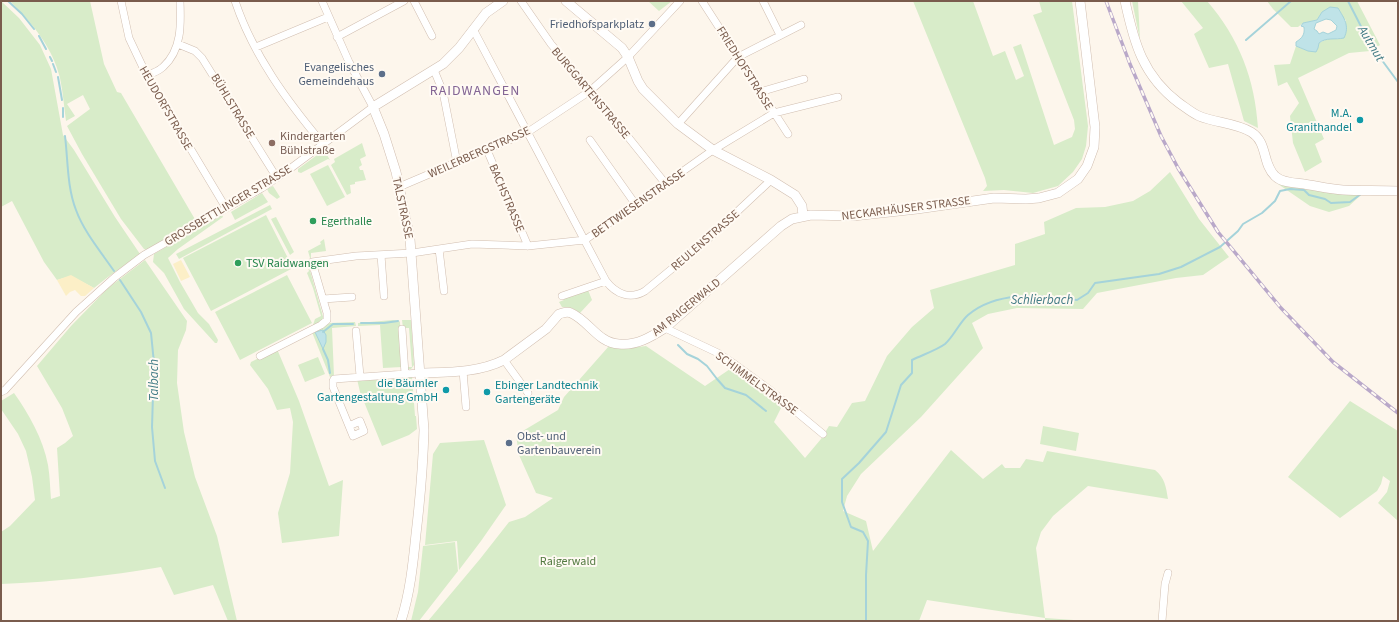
<svg xmlns="http://www.w3.org/2000/svg" width="1399" height="622" font-family="'Source Sans 3',sans-serif">
  <style>
    .green { fill: #d8ecc9 }
    .sand { fill: #fcefc7 }
    .water { fill: #bfe3e8; stroke: #a5d3da; fill-rule: evenodd }
    .lines { fill: none; stroke-linecap: round; stroke-linejoin: round }
    .stream { stroke: #a5d3da; stroke-width: 2 }
    .minor-casing { stroke: #d1beb0; stroke-width: 8 }
    .tertiary-casing { stroke: #d1beb0; stroke-width: 10 }
    .minor { stroke: #fff; stroke-width: 7 }
    .tertiary { stroke: #fff; stroke-width: 9 }
    .rail-casing { stroke: #b9a8c9; stroke-width: 3.5 }
    .rail { stroke: #fffaf3; stroke-width: 2; stroke-dasharray: 6; stroke-linecap: butt }
    .service-dot { fill: #5c6f8a; stroke: #fffaf3; stroke-width: 1.5 }
    .culture-dot { fill: #0f9aa8; stroke: #fffaf3; stroke-width: 1.5 }
    .education-dot { fill: #8d6e63; stroke: #fffaf3; stroke-width: 1.5 }
    .leisure-dot { fill: #2e9e5b; stroke: #fffaf3; stroke-width: 1.5 }
    .labels { text-anchor: middle; stroke-width: 4; stroke-linejoin: round; paint-order: stroke }
    .service-label { font-size: 12px; fill: #4e5e75; stroke: #fffaf3; text-anchor: end }
    .street-label { font-size: 12px; fill: #7a5c4d; stroke: #fffaf3 }
    .culture-label { font-size: 12px; fill: #0d838f; stroke: #fffaf3; text-anchor: end }
    .education-label { font-size: 12px; fill: #785e54; stroke: #fffaf3; text-anchor: start }
    .leisure-label { font-size: 12px; fill: #27864d; stroke: #fffaf3; text-anchor: start }
    .park-label { font-size: 12px; fill: #537a41; stroke: #fffaf3 }
    .water-label { font-size: 13px; font-style: italic; fill: #437c86; stroke: #fffaf3 }
    .quarter-label { font-size: 14px; letter-spacing: 1px; fill: #846695; stroke: #fffaf3 }
  </style>
  <rect width="100%" height="100%" fill="#fdf6ec"/>
  <path class="green" d="M 1,1 L 19,18 L 40,45 L 51,69 L 63,135 L 74,150 L 115,217 L 140,254 L 108,277 L 94,288 L 71,276 L 57,280 L 44,262 L 12,201 L 1,207 Z
    M 10,1 L 90,1 L 104,64 L 117,92 L 121,93 L 196,221 L 147,250 L 144,249 L 121,219 L 82,154 L 67,126 L 90,109 L 83,95 L 67,104 L 75,116 L 66,121 C 64,107 63,92 60,78 C 53,48 32,23 10,1 Z
    M 648,1 L 672,1 L 659,11 Z
    M 913,1 L 973,1 L 993,56 L 1005,51 L 1016,80 L 1024,76 L 1013,47 L 1021,44 L 1054,145 L 1072,137 L 1075,129 L 1074,120 L 1033,15 L 1042,12 L 1039,1 L 1072,1 L 1088,126 L 1086,146 L 1082,159 L 1073,172 L 1058,186 L 1033,193 L 1004,190 L 983,191 L 987,186 L 985,178 Z
    M 1132,1 L 1138,1 L 1140,40 Z
    M 1181,1 L 1207,1 C 1239,38 1255,79 1258,128 L 1244,121 L 1228,64 L 1209,68 L 1194,34 L 1203,28 Z
    M 1267,1 L 1357,1 L 1380,45 L 1370,51 L 1349,53 L 1298,78 L 1324,139 L 1315,144 L 1322,162 L 1305,172 L 1293,143 L 1290,116 L 1299,103 L 1287,82 L 1278,86 L 1274,65 L 1290,64 L 1296,46 L 1308,51 L 1318,48 L 1319,43 L 1327,39 L 1339,39 L 1346,20 L 1322,12 L 1317,20 L 1303,23 L 1298,27 L 1291,27 L 1273,9 Z
    M 362,143 L 366,156 L 360,159 L 362,165 L 359,167 L 360,170 L 363,170 L 366,180 L 355,182 L 355,184 L 350,185 L 351,193 L 347,195 L 331,165 L 335,162 L 334,159 Z
    M 324,150 L 330,160 L 328,159 L 301,173 L 298,172 L 298,169 Z
    M 328,165 L 345,197 L 327,206 L 310,174 Z
    M 1170,172 L 1199,219 L 1229,257 L 1203,275 L 1176,278 L 1097,293 L 1083,309 L 1017,308 L 988,314 L 972,323 L 983,348 L 921,417 L 861,474 L 847,496 L 843,511 L 866,521 L 873,551 L 951,450 L 983,479 L 1002,464 L 1005,468 L 1020,468 L 1026,459 L 1043,462 L 1047,451 L 1155,470 C 1165,478 1166,487 1168,499 L 1088,486 L 1053,516 L 1041,532 L 1036,548 L 1045,618 L 1088,621 L 1045,621 L 1045,618 L 927,600 L 919,621 L 428,621 L 480,559 L 509,522 L 525,517 L 553,498 L 536,493 L 519,455 L 516,435 L 558,410 L 564,397 L 609,346 L 623,349 L 646,346 L 705,386 L 733,367 L 783,404 L 774,422 L 805,458 L 821,439 L 829,426 L 837,427 L 852,403 L 865,401 L 887,356 L 912,327 L 934,308 L 930,290 L 1015,265 L 1015,244 L 1045,234 L 1044,222 L 1076,208 L 1105,207 L 1133,201 L 1150,191 Z
    M 1278,184 L 1361,195 L 1349,206 L 1329,212 L 1310,206 Z
    M 273,186 L 280,197 L 277,199 L 269,193 L 267,189 Z
    M 262,193 L 268,202 L 235,220 L 231,212 Z
    M 270,205 L 272,209 L 179,259 L 176,254 Z
    M 222,215 L 223,217 L 178,249 L 168,258 L 180,282 L 198,313 L 209,324 L 218,340 L 217,343 L 215,343 L 184,309 L 164,273 L 153,262 L 154,254 Z
    M 266,215 L 293,268 L 211,311 L 183,258 Z
    M 276,217 L 294,252 L 290,255 L 271,219 Z
    M 324,239 L 326,251 L 311,253 L 311,258 L 310,258 L 308,251 L 321,244 L 320,242 Z
    M 145,260 L 187,321 L 186,330 L 178,350 L 177,383 L 184,432 L 195,477 L 217,536 L 237,621 L 228,621 L 213,585 L 174,595 L 161,567 C 108,576 55,582 1,584 L 1,532 L 10,526 L 35,500 L 32,477 L 26,451 L 18,434 L 1,409 L 1,401 L 14,393 C 29,414 43,439 48,465 C 50,477 50,488 51,499 L 60,496 L 57,448 L 65,443 L 73,436 L 62,408 L 37,366 L 71,326 L 108,288 Z
    M 306,262 L 309,267 L 324,320 L 288,338 L 313,325 L 315,319 L 321,316 L 313,288 L 307,273 L 309,271 Z
    M 287,275 L 312,323 L 240,360 L 215,312 Z
    M 588,290 L 592,300 L 580,313 L 572,308 L 562,307 L 559,302 L 564,300 L 564,298 Z
    M 393,320 L 399,321 L 400,322 L 402,367 L 383,368 L 380,325 L 358,326 L 358,323 Z
    M 402,320 L 411,320 L 414,365 L 411,369 L 407,369 L 407,367 L 412,367 L 409,328 L 403,328 Z
    M 355,322 L 356,326 L 332,328 L 334,376 L 330,377 L 312,332 L 330,323 Z
    M 277,349 L 299,401 L 329,486 L 343,480 L 339,536 L 282,543 L 278,513 L 290,473 L 293,422 L 290,408 L 277,410 L 268,389 L 250,365 L 251,362 Z
    M 318,357 L 325,374 L 305,382 L 298,365 Z
    M 412,377 L 415,416 L 416,416 L 417,429 L 409,435 L 382,446 L 360,392 L 357,379 Z
    M 1350,401 L 1398,431 L 1398,521 L 1378,503 L 1387,492 L 1390,481 L 1383,476 L 1381,484 L 1377,491 L 1340,518 L 1288,477 Z
    M 1043,426 L 1079,433 L 1076,451 L 1040,444 Z
    M 484,440 L 506,505 L 481,541 L 459,570 L 457,541 L 425,545 L 433,454 L 440,443 Z
    M 455,542 L 458,571 L 419,621 L 411,621 L 418,592 L 423,546 Z"/>
  <path class="sand" d="M 181,260 L 190,277 L 181,281 L 173,264 Z
    M 71,275 L 94,288 L 85,296 L 81,296 L 75,290 L 70,292 L 66,296 L 57,280 Z"/>
  <path class="water" d="M 1330,7 L 1338,8 C 1344,18 1350,26 1344,38 C 1335,40 1326,37 1319,43 L 1318,48 L 1316,52 L 1308,51 L 1296,46 L 1296,42 C 1302,38 1305,35 1304,27 L 1301,26 L 1303,23 L 1317,20 L 1322,12 ZM 1326,19 L 1331,20 L 1337,26 L 1336,30 L 1328,34 L 1323,32 L 1319,34 L 1317,31 L 1314,29 L 1316,23 Z
    M 323,330 L 326,335 L 326,342 L 323,349 L 315,332 Z"/>
  <g class="lines">
    <path class="stream" d="M 8,1 L 22,14 L 34,29
      M 1348,1 L 1370,44 L 1398,82
      M 39,36 L 46,49
      M 1246,40 L 1291,1
      M 50,57 L 52,61
      M 53,64 L 56,72
      M 58,77 L 62,100
      M 63,108 L 63,117
      M 65,136 C 68,160 67,187 76,210 C 84,232 101,252 114,271
      M 120,280 L 141,312 L 151,333 L 154,363 L 152,427 L 155,461 L 165,488
      M 361,323 L 384,323 L 398,321
      M 323,332 L 333,324 L 353,324
      M 678,345 L 687,354 L 698,359 L 707,366 L 717,379 L 725,388 L 746,395 L 766,411
      M 323,349 L 328,360 L 330,373
      M 866,621 L 866,575 L 868,541 L 863,532 L 851,527 L 842,502 L 842,479 L 859,463 L 886,432 L 901,385 L 912,373 L 912,360 C 922,355 937,350 945,344 C 954,336 959,323 968,315 C 997,290 1042,295 1077,300 L 1088,293 L 1095,283 L 1159,274 L 1181,267 L 1220,247 L 1238,231 L 1243,224 L 1262,213 L 1275,201 L 1280,191 L 1290,189 L 1304,190 L 1309,195 L 1325,199 L 1331,203 L 1350,202 L 1361,194"/>
    <g class="minor-casing">
      <path id="minor" d="M 121,1 L 129,38 L 147,76 L 226,208
        M 235,1 C 253,55 287,101 323,144
        M 414,1 L 432,36
        M 521,1 L 551,44 L 604,107 L 665,183
        M 702,1 L 788,134
        M 763,1 L 780,35
        M 473,29 L 606,281 C 616,294 630,300 645,291 L 708,239 L 771,180
        M 337,37 L 404,1
        M 178,44 L 195,51 L 202,58 L 277,178
        M 256,47 L 328,17
        M 434,70 L 443,92 L 457,163
        M 147,76 C 152,73 159,71 163,67 C 182,50 181,24 180,1
        M 760,92 L 804,79
        M 678,124 L 738,57 L 801,25
        M 590,140 L 636,205
        M 487,150 L 528,246
        M 399,187 L 528,132 L 590,91 L 628,57 L 680,1
        M 439,249 L 444,291
        M 381,255 L 384,296
        M 562,296 L 606,281
        M 323,299 L 352,297
        M 665,328 L 718,353 L 733,363 L 770,390 L 823,434
        M 402,329 L 405,374
        M 356,331 L 360,376
        M 260,356 L 321,325 L 327,320 L 327,313 L 312,262 L 356,256 L 412,253 L 472,244 L 528,246 L 585,240 L 713,150 L 774,113 L 838,97
        M 504,360 L 528,393
        M 463,371 L 466,407
        M 1,392 L 5,390 L 76,312 L 115,277 L 144,255 L 262,188 L 291,168 L 373,107 L 349,62 L 322,1
        M 349,426 L 360,421 L 364,431 L 353,436 L 333,387 L 333,381 L 334,379 L 420,373
        M 1162,621 L 1165,584 L 1168,573"/>
    </g>
    <g class="tertiary-casing">
      <path id="tertiary" d="M 566,1 L 622,48 L 628,57 L 638,81 L 643,89 L 678,124 L 713,150 L 771,180 L 795,195 L 802,206 L 803,216
        M 1125,1 C 1134,43 1143,76 1179,103 C 1185,107 1192,113 1199,116 C 1216,123 1236,123 1251,132 C 1268,142 1262,164 1275,176 C 1282,183 1295,183 1304,184 C 1317,186 1330,189 1343,190 C 1361,191 1380,190 1398,191
        M 420,373 C 448,372 478,373 504,360 L 546,329 L 559,314 C 563,313 567,311 571,313 C 589,321 598,343 619,344 C 636,346 651,337 665,328 L 781,226 L 792,219 L 811,215 L 853,216 L 917,209 L 994,198 L 1026,199 L 1039,198 L 1058,193 L 1078,179 L 1087,166 L 1094,147 L 1095,127 L 1080,1
        M 401,621 C 410,593 413,564 416,534 C 420,500 423,465 424,430 L 410,239 L 396,172 L 384,134 L 373,107 L 443,64 L 459,48 L 486,13 L 503,1"/>
    </g>
    <use href="#minor" class="minor"/>
    <use href="#tertiary" class="tertiary"/>
    <g class="rail-casing">
      <path id="rail" d="M 1106,1 L 1130,64 L 1161,136 L 1178,168 L 1218,232 L 1281,308 L 1333,362 L 1398,413"/>
    </g>
    <use href="#rail" class="rail"/>
  </g>
  <g class="service-dot">
    <circle cx="652" cy="24" r="4"/>
    <circle cx="382" cy="74" r="4"/>
    <circle cx="509" cy="443" r="4"/>
  </g>
  <g class="culture-dot">
    <circle cx="1360" cy="120" r="4"/>
    <circle cx="446" cy="390" r="4"/>
    <circle cx="487" cy="392" r="4"/>
  </g>
  <circle class="education-dot" cx="272" cy="143" r="4"/>
  <g class="leisure-dot">
    <circle cx="313" cy="221" r="4"/>
    <circle cx="238" cy="263" r="4"/>
  </g>
  <g class="labels">
    <g class="service-label">
      <text x="644" y="28">Friedhofsparkplatz</text>
      <text x="374" y="71">Evangelisches<tspan x="374" dy="14">Gemeindehaus</tspan></text>
      <text x="517" y="440" text-anchor="start">Obst- und<tspan x="517" dy="14">Gartenbauverein</tspan></text>
    </g>
    <g class="street-label">
      <text transform="translate(745 68) rotate(58)" y="4">FRIEDHOFSTRASSE</text>
      <text transform="translate(591 93) rotate(50)" y="4">BURGGARTENSTRASSE</text>
      <text transform="translate(233 106) rotate(59)" y="4">BÜHLSTRASSE</text>
      <text transform="translate(166 108) rotate(60)" y="4">HEUDORFSTRASSE</text>
      <text transform="translate(479 152) rotate(-24)" y="4">WEILERBERGSTRASSE</text>
      <text transform="translate(507 198) rotate(67)" y="4">BACHSTRASSE</text>
      <text transform="translate(638 203) rotate(-35)" y="4">BETTWIESENSTRASSE</text>
      <text transform="translate(228 205) rotate(-31)" y="4">GROSSBETTLINGER STRASSE</text>
      <text transform="translate(403 208) rotate(78)" y="4">TALSTRASSE</text>
      <text transform="translate(906 208) rotate(-7)" y="4">NECKARHÄUSER STRASSE</text>
      <text transform="translate(705 240) rotate(-41)" y="4">REULENSTRASSE</text>
      <text transform="translate(686 307) rotate(-39)" y="4">AM RAIGERWALD</text>
      <text transform="translate(757 383) rotate(36)" y="4">SCHIMMELSTRASSE</text>
    </g>
    <g class="culture-label">
      <text x="1352" y="117">M.A.<tspan x="1352" dy="14">Granithandel</tspan></text>
      <text x="438" y="387">die Bäumler<tspan x="438" dy="14">Gartengestaltung GmbH</tspan></text>
      <text x="495" y="389" text-anchor="start">Ebinger Landtechnik<tspan x="495" dy="14">Gartengeräte</tspan></text>
    </g>
    <g class="education-label">
      <text x="280" y="140">Kindergarten<tspan x="280" dy="14">Bühlstraße</tspan></text>
    </g>
    <g class="leisure-label">
      <text x="321" y="225">Egerthalle</text>
      <text x="246" y="267">TSV Raidwangen</text>
    </g>
    <g class="park-label">
      <text x="568" y="565">Raigerwald</text>
    </g>
    <g class="water-label">
      <text transform="translate(1372 43) rotate(59)" y="5">Autmut</text>
      <text x="1042" y="304">Schlierbach</text>
      <text transform="translate(153 380) rotate(-90)" y="5">Talbach</text>
    </g>
    <g class="quarter-label">
      <text x="475" y="95">RAIDWANGEN</text>
    </g>
  </g>
  <rect width="1399" height="622" fill="none" stroke="#7a5c4d" stroke-width="4"/>
</svg>
